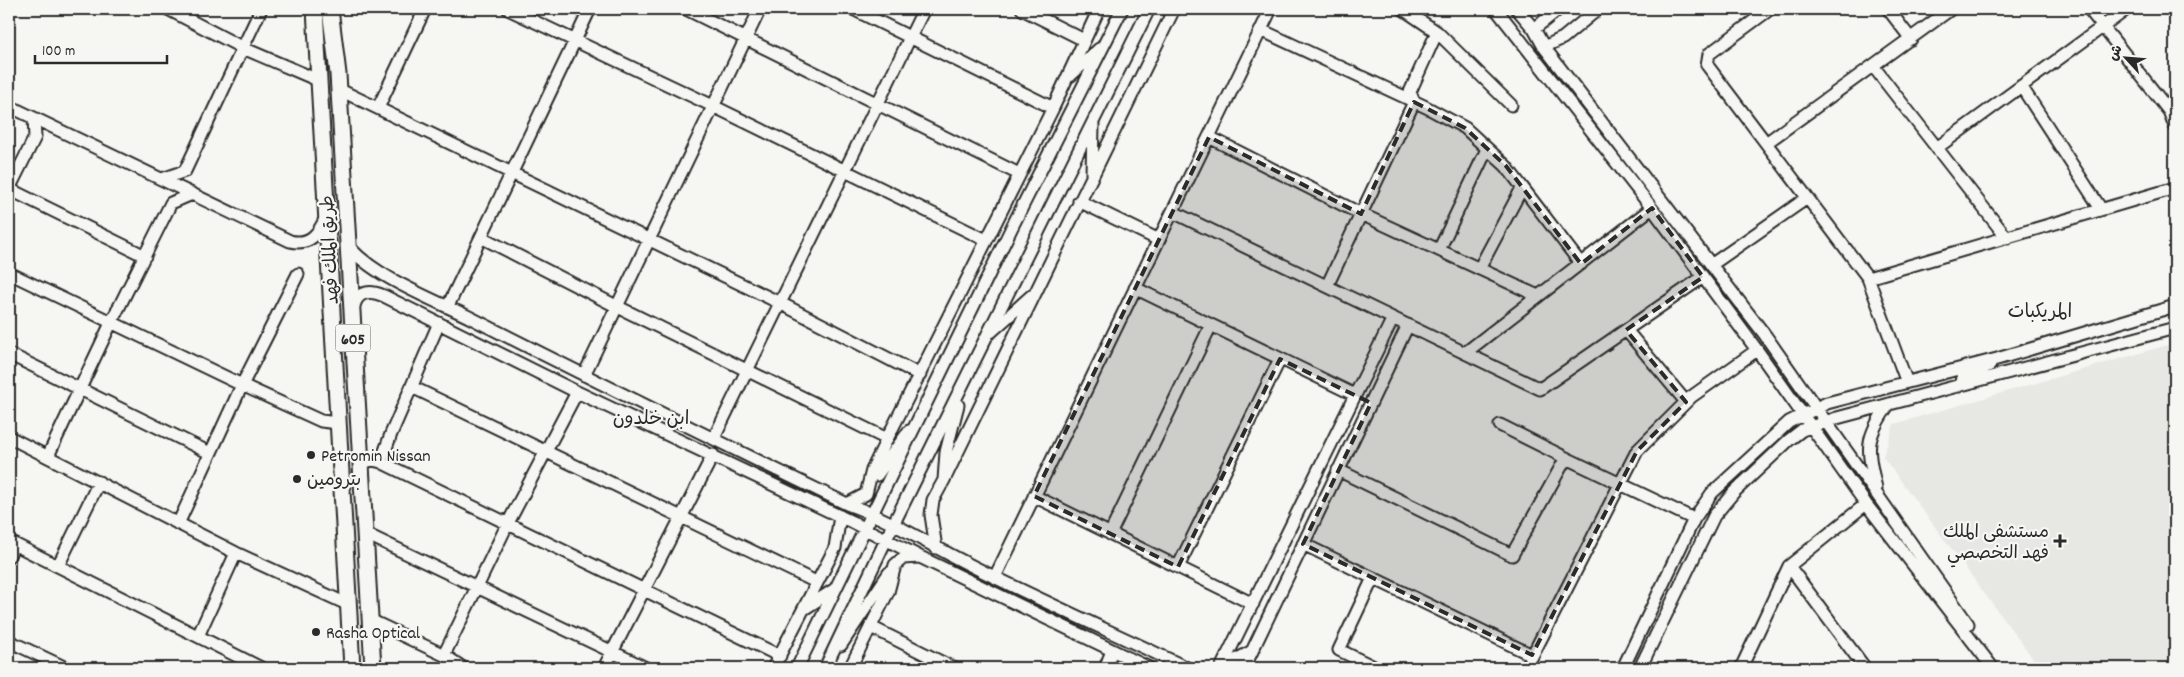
<svg xmlns="http://www.w3.org/2000/svg" width="2184" height="677" font-family="Dekko,'Playpen Sans Arabic',sans-serif">
  <style>
    .built { fill: #e7e7e3 }
    .lines { fill: none; stroke-linecap: round; stroke-linejoin: round }
    .minor-casing { stroke: #2b2b2b; stroke-width: 15 }
    .highway-casing { stroke: #2b2b2b; stroke-width: 19 }
    .minor { stroke: #f6f6f2; stroke-width: 11 }
    .highway { stroke: #f6f6f2; stroke-width: 15 }
    .marked { fill: #2b2b2b; fill-opacity: 0.2; stroke: #2b2b2b; stroke-width: 4; stroke-dasharray: 10 6; stroke-linejoin: round }
    .poi-dot { fill: #2b2b2b; stroke: #f6f6f2; stroke-width: 2 }
    .labels { text-anchor: middle; stroke-width: 4.5; stroke-linejoin: round; paint-order: stroke }
    .shield { fill: #f6f6f2; stroke: #686867; stroke-width: 1 }
    .shield-label { font-size: 16px; font-weight: bold; fill: #2b2b2b }
    .street-label { font-size: 18px; fill: #2b2b2b; stroke: #f6f6f2 }
    .poi-label { font-size: 18px; fill: #2b2b2b; stroke: #f6f6f2; text-anchor: start }
    .neighbourhood-label { font-size: 19px; fill: #2b2b2b; stroke: #f6f6f2 }
  </style>
  <rect width="100%" height="100%" fill="#f6f6f2"/>
  <filter id="ink" filterUnits="userSpaceOnUse"><feTurbulence type="fractalNoise" baseFrequency=".02" numOctaves="2"/><feDisplacementMap in="SourceGraphic" scale="10" xChannelSelector="R" yChannelSelector="G"/><feConvolveMatrix kernelMatrix="1 2 1 2 8 2 1 2 1" color-interpolation-filters="sRGB"/></filter>
  <g filter="url(#ink)">
    <path class="built" d="M 2175,343 L 2175,668 L 2040,668 L 1883,457 L 1894,424 Z"/>
    <g class="lines">
      <g class="minor-casing">
        <path id="minor" d="M 168,9 L 243,48 L 320,81
          M 508,9 L 713,106 L 986,240
          M 686,9 L 1019,174
          M 853,9 L 1053,108
          M 1022,9 L 1084,40
          M 1403,9 L 1437,32 L 1511,105
          M 1496,9 L 1652,208 L 1757,350 L 1866,504 L 1993,668
          M 1517,9 L 1534,29 L 1544,47 L 1765,335 L 1968,624
          M 1770,9 L 1709,54 L 1707,65 L 1868,278 L 1906,380
          M 1888,9 L 1911,39
          M 2089,9 L 2169,111 L 2175,126
          M 1534,29 L 1559,9
          M 1261,30 L 1426,107 L 1465,128 L 1506,166 L 1581,264
          M 1544,47 L 1563,38 L 1598,9
          M 1873,66 L 2007,238
          M 1070,76 L 1099,49
          M 2021,86 L 2101,209
          M 338,89 L 780,303 L 920,375
          M 9,106 L 290,241 C 310,246 319,233 326,217
          M 378,108 L 425,9
          M 1209,137 L 1361,214 L 1538,296
          M 1766,143 L 1951,9
          M 1938,147 L 2127,9
          M 1092,174 L 1093,125
          M 162,179 L 185,171 L 261,9
          M 9,189 L 145,256
          M 9,189 L 35,137 L 34,119
          M 1079,201 L 1159,240
          M 1173,212 L 1465,353 L 1652,208
          M 483,238 L 616,306 L 887,439
          M 348,245 C 371,276 435,300 471,318 C 595,381 721,443 847,504 C 892,520 931,546 974,567 C 1044,602 1116,634 1187,668
          M 1439,250 L 1487,149
          M 1711,265 L 1807,198
          M 1479,269 L 1522,188
          M 9,273 L 242,385 L 321,421 L 338,423
          M 1868,278 L 2175,188
          M 1327,286 L 1414,102 L 1410,92 L 1437,32
          M 1135,288 L 1355,395
          M 448,306 L 590,9
          M 353,310 C 356,292 368,289 384,296 L 577,392 L 852,522 L 920,557 L 1149,668
          M 1626,330 L 1686,402
          M 991,332 L 1031,296
          M 1465,353 L 1540,389 L 1703,277
          M 9,354 L 210,453
          M 584,375 L 760,9
          M 1959,386 L 1963,377 L 1990,365
          M 412,387 L 816,582
          M 1500,425 L 1566,458
          M 9,437 L 236,553 L 349,605
          M 714,438 L 924,9
          M 48,456 L 112,321 L 171,203 L 192,194
          M 381,462 L 391,434 L 439,323
          M 361,463 L 373,460 L 381,462 L 780,656
          M 1338,470 L 1512,555 L 1566,458 L 1694,519
          M 877,475 L 909,431
          M 944,480 L 1174,9
          M 1876,488 C 1867,449 1864,439 1889,404
          M 1034,496 L 1253,604
          M 847,504 L 866,494 L 872,470 L 887,439 L 1053,108 L 1099,9
          M 178,524 L 242,385 L 298,274
          M 364,533 L 646,668
          M 1110,534 L 1211,325
          M 1303,544 L 1532,655
          M 936,548 L 931,515 L 933,500 L 944,480 L 946,452 L 958,405
          M 9,556 L 14,544 L 261,668
          M 58,566 L 99,482
          M 1789,566 L 1865,668
          M 1178,567 L 1280,359
          M 995,577 L 1271,9
          M 1373,578 L 1339,650 L 1376,668
          M 804,609 L 835,589
          M 370,620 L 444,655 L 463,668
          M 871,627 L 953,668
          M 198,636 L 236,553
          M 9,641 L 66,668
          M 841,645 L 889,573
          M 444,655 L 507,525 L 577,392
          M 604,668 L 713,455
          M 773,668 L 835,548 L 840,516
          M 797,668 L 1012,227 L 1122,9
          M 825,668 L 894,523 L 1149,9
          M 850,668 L 888,592 L 895,565 L 903,558 L 920,557
          M 1105,668 L 1112,651
          M 1221,668 L 1393,318
          M 1221,668 L 1252,651
          M 1244,668 L 1408,325
          M 1526,668 L 1637,451 L 1691,397 L 1757,350
          M 1623,668 L 1694,519 L 1712,493 L 1789,422 L 1827,403 L 1997,359 L 2175,306
          M 1640,668 L 1714,516 L 1734,492 L 1789,440 L 1802,430 L 1837,418 L 2175,328
          M 1741,668 L 1789,566 L 1866,504"/>
      </g>
      <g class="highway-casing">
        <path id="highway" d="M 315,9 L 352,668
          M 330,9 L 338,74 L 373,668"/>
      </g>
      <use href="#minor" class="minor"/>
      <use href="#highway" class="highway"/>
    </g>
  </g>
  <path class="marked" d="M 1414,102 L 1465,128 L 1506,166 L 1581,264 L 1652,208 L 1703,277 L 1626,330 L 1686,402 L 1637,451 L 1532,655 L 1303,544 L 1371,403 L 1280,359 L 1178,567 L 1034,496 L 1209,137 L 1361,214 Z"/>
  <g class="poi-dot">
    <circle cx="311" cy="455" r="5"/>
    <circle cx="297" cy="479" r="5"/>
    <path d="M2057.5 533.5h5v5h5v5h-5v5h-5v-5h-5v-5h5z"/>
    <circle cx="316" cy="632" r="5"/>
  </g>
  <g class="labels">
    <rect class="shield" x="335.5" y="324.5" width="35" height="27" rx="4"/>
    <g class="shield-label">
      <text x="353" y="344">605</text>
    </g>
    <g class="street-label">
      <text transform="translate(329 250) rotate(-93)" y="6">طريق الملك فهد</text>
    </g>
    <g class="poi-label">
      <text x="321" y="461">Petromin Nissan</text>
      <text x="307" y="485">بترومين</text>
      <text x="2049" y="537" text-anchor="end">مستشفى الملك<tspan x="2049" dy="21">فهد التخصصي</tspan></text>
      <text x="326" y="638">Rasha Optical</text>
    </g>
    <g class="neighbourhood-label">
      <text x="2040" y="317">المريكبات</text>
      <text x="651" y="424">ابن خلدون</text>
    </g>
  </g>
  <rect width="2184" height="677" fill="none" stroke="#f6f6f2" stroke-width="30"/>
  <rect x="15" y="15" width="2154" height="647" fill="none" stroke="#2b2b2b" stroke-width="2" filter="url(#ink)"/>
  <g transform="translate(2126 58) rotate(296)" stroke="#f6f6f2" stroke-width="4" paint-order="stroke">
  <path d="M0-4L9 19L0 12L-9 19Z" fill="#2b2b2b"/>
  <text y="-8" font-size="14" font-weight="bold" text-anchor="middle" fill="#2b2b2b">ش</text>
  </g>
  <path d="M35 55v8h132v-8" fill="none" stroke="#2b2b2b" stroke-width="2.5"/>
  <text x="42" y="55" font-size="15" fill="#2b2b2b" stroke="#f6f6f2" stroke-width="4" paint-order="stroke">100 m</text>
</svg>
